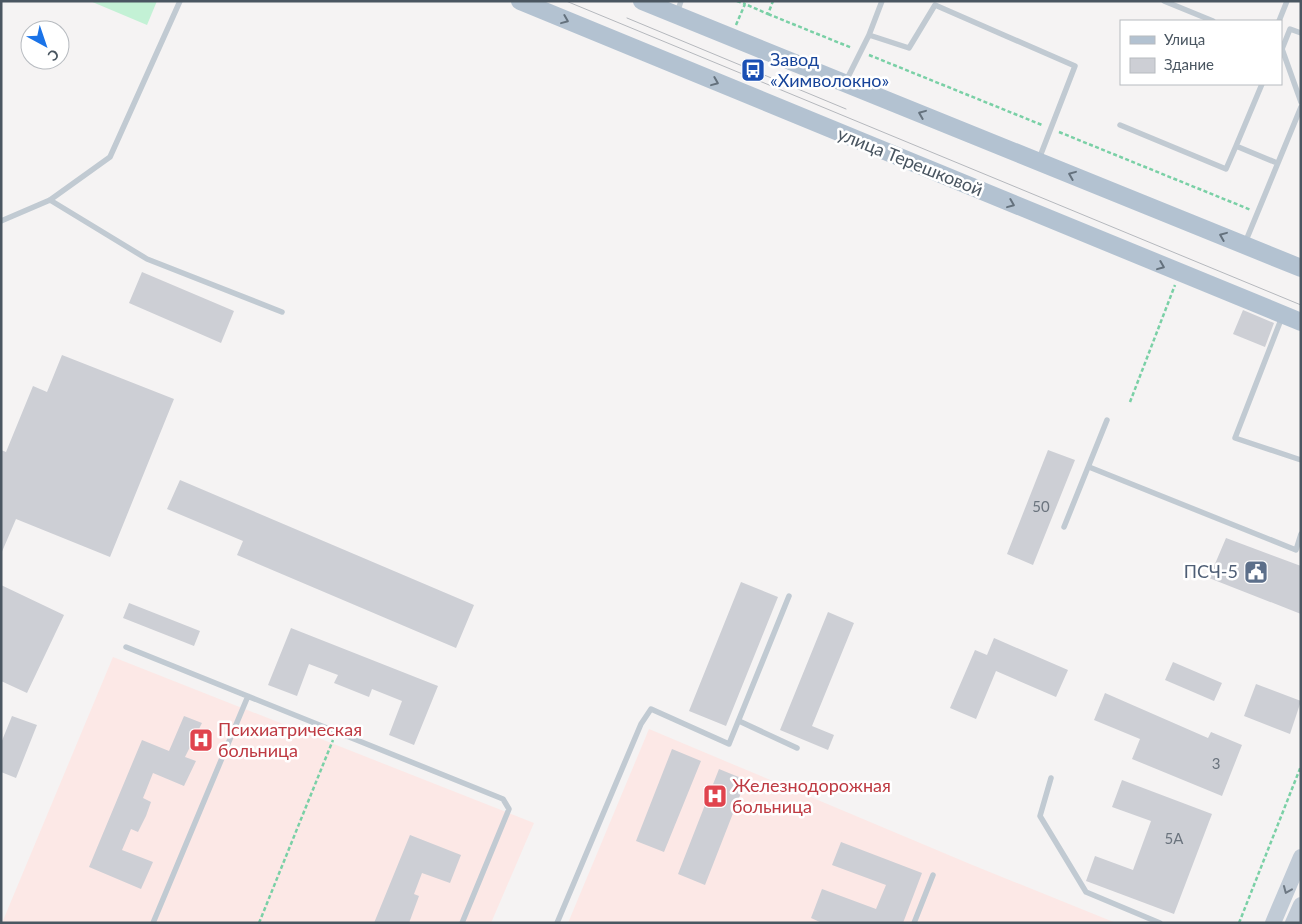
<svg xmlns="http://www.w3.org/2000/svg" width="1302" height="924" font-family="Lato,sans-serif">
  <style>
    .medical { fill: #fce8e6 }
    .green { fill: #c3f1d5 }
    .building { fill: #cdcfd5 }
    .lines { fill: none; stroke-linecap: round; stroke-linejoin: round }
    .path { stroke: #7ad0a6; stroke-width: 2.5; stroke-dasharray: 4 2.5; stroke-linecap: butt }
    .service { stroke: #c1cad2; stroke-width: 5.5 }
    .secondary { stroke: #c1cbd6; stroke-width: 16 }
    .primary { stroke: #b3c2d1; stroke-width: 18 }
    .tram { stroke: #b5b8bd; stroke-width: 1 }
    .oneway { stroke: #64717d }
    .oneway2 { stroke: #6e7984 }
    .labels { text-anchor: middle; stroke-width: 5; stroke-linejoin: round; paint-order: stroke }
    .number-label { font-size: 15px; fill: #6b747e }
    .transit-label { font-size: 18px; fill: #164399; stroke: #fff; text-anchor: start }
    .street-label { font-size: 18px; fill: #4a5661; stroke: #fff }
    .service-label { font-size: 18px; fill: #4e5e75; stroke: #fff; text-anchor: end }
    .health-label { font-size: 18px; fill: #be3a42; stroke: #fff; text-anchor: start }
  </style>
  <rect width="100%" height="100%" fill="#f5f3f3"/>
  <path class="medical" d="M 113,657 L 534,823 L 491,923 L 2,923 Z
    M 649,729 L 970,864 L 1116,923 L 568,923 Z"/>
  <path class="green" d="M 90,1 L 157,1 L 147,25 Z"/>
  <path class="building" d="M 142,272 L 234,311 L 221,343 L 129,303 Z
    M 1243,310 L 1274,323 L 1265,347 L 1233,334 Z
    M 62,355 L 174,399 L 110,557 L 16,519 L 1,554 L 1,450 L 6,452 L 33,386 L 47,392 Z
    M 1048,450 L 1075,460 L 1033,565 L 1007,554 Z
    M 180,480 L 474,605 L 456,648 L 237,555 L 243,541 L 167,509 Z
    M 1226,538 L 1301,566 L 1301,614 L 1209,578 Z
    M 741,582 L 778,597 L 726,726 L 689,711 Z
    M 1,585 L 64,615 L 27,693 L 1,681 Z
    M 129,603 L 200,631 L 194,646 L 123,618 Z
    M 828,612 L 854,623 L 812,726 L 834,735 L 828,750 L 780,730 Z
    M 291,628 L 438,686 L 414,745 L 389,735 L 402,701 L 372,689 L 369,697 L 334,683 L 338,675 L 309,664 L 297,696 L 268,685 Z
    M 994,638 L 1068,670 L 1056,697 L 996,671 L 976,719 L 950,708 L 975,650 L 987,655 Z
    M 1173,662 L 1222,683 L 1214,701 L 1165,680 Z
    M 1256,684 L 1301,701 L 1290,734 L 1244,716 Z
    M 1105,693 L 1208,738 L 1211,732 L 1242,745 L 1222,796 L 1132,759 L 1140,739 L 1094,720 Z
    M 12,716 L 37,725 L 16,778 L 1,772 L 1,743 Z
    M 184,716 L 202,723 L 185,757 L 196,761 L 184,786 L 153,773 L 143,798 L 151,802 L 146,816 L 138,832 L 131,829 L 122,850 L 153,862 L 141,889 L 89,867 L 142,740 L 169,751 Z
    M 672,749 L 701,761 L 664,852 L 636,841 Z
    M 719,769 L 746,780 L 705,885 L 678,874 Z
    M 1122,780 L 1212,814 L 1174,914 L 1086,881 L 1095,856 L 1133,870 L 1151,821 L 1112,807 Z
    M 410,835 L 461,855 L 450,883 L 422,873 L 414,894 L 419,896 L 409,923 L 374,923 Z
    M 841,842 L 922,873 L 903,923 L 822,923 L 811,918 L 822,889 L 876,909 L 886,885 L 832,865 Z"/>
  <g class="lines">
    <path class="path" d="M 737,1 L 745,4
      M 768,14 L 852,48
      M 736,25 L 745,4 L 768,14 L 773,1
      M 869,55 L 1042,125
      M 1059,132 L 1251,210
      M 1130,402 L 1175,285
      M 259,923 L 333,740
      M 1239,923 L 1301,766"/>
    <path class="service" d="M 1164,1 L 1213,21
      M 677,13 L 681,1
      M 1279,21 L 1287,1
      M 1301,33 L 1290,29 L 1282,49 L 1301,102
      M 869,35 L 882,1
      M 846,81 L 869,35 L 909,48 L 935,5 L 1075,66 L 1039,159
      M 1120,125 L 1226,169 L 1236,146 L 1277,163
      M 1236,146 L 1262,84
      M 50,200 L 147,259 L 282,312
      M 1,221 L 50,200 L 110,157 L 180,1
      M 1245,243 L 1301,107
      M 1282,317 L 1235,438 L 1301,460
      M 1089,467 L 1296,550 L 1301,534
      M 1064,527 L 1107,420
      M 126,647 L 503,799 L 509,809 L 462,923
      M 739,721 L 797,748
      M 1051,778 L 1040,816 L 1086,892 L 1160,923
      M 153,923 L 248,696
      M 557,923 L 641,724 L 651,709 L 729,744 L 789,596
      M 914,923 L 933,875"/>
    <path class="secondary" d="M 1273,923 L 1301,857
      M 1293,923 L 1301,905"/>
    <path class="primary" d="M 520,1 L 1301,322
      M 642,1 L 1301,268"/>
    <path class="tram" d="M 566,1 L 1301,305
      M 627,18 L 846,109"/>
  </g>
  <defs><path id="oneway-chevron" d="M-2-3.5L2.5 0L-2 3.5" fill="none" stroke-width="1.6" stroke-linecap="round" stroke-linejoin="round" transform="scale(1.25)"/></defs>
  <g class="oneway">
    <use href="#oneway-chevron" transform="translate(565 20) rotate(22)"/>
    <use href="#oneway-chevron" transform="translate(715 82) rotate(22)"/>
    <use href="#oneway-chevron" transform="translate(922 114) rotate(-158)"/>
    <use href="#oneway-chevron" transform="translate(1072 175) rotate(-158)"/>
    <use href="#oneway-chevron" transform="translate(1011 204) rotate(22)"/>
    <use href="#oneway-chevron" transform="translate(1223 236) rotate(-158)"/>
    <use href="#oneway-chevron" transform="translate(1161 266) rotate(22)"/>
  </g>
  <use class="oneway2" href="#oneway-chevron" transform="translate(1287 890) rotate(113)"/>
  <defs>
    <g id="bus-square" transform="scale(1.25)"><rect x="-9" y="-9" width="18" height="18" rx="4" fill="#1a4fb4" stroke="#fff"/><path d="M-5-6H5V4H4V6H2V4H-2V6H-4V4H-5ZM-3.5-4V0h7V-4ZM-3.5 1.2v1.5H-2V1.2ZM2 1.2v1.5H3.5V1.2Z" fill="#fff"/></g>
    <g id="civic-square" transform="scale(1.25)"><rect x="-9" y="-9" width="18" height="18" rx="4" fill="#5c6f8a" stroke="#fff"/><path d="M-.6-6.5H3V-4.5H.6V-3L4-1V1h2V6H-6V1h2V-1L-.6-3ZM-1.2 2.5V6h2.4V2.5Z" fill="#fff"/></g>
    <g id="hospital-square" transform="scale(1.25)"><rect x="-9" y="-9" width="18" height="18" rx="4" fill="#e0444e" stroke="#fff"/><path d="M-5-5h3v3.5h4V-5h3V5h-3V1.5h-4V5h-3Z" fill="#fff"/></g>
  </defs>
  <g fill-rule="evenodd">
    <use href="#bus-square" x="753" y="70"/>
    <use href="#civic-square" x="1256" y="572"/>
    <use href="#hospital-square" x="201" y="740"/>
    <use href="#hospital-square" x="715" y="796"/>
  </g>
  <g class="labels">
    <g class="number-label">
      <text x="1041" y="512">50</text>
      <text x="1216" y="769">3</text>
      <text x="1174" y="844">5А</text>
    </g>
    <g class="transit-label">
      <text x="770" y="66">Завод<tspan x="770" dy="21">«Химволокно»</tspan></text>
    </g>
    <g class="street-label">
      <text transform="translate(910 162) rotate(22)" y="6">улица Терешковой</text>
    </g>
    <g class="service-label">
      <text x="1238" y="578">ПСЧ-5</text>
    </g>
    <g class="health-label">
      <text x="218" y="736">Психиатрическая<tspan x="218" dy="21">больница</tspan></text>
      <text x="732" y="792">Железнодорожная<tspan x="732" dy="21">больница</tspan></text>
    </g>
  </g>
  <rect width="1302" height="924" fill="none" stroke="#4a5661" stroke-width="5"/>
  <rect x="1120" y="20" width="162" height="65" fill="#ffffff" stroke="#b7bbc0"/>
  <rect x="1130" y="36" width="25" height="8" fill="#b3c2d1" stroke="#b7bbc0"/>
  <text x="1164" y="45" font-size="15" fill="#4a5661">Улица</text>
  <rect x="1130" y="58" width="25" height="15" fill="#cdcfd5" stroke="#b7bbc0"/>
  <text x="1164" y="70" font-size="15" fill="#4a5661">Здание</text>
  <g transform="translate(45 45) rotate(140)"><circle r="24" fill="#ffffff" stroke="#b7bbc0"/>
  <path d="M0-4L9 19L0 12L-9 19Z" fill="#1a73e8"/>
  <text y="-8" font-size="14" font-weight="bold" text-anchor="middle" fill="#4a5661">С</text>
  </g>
</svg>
